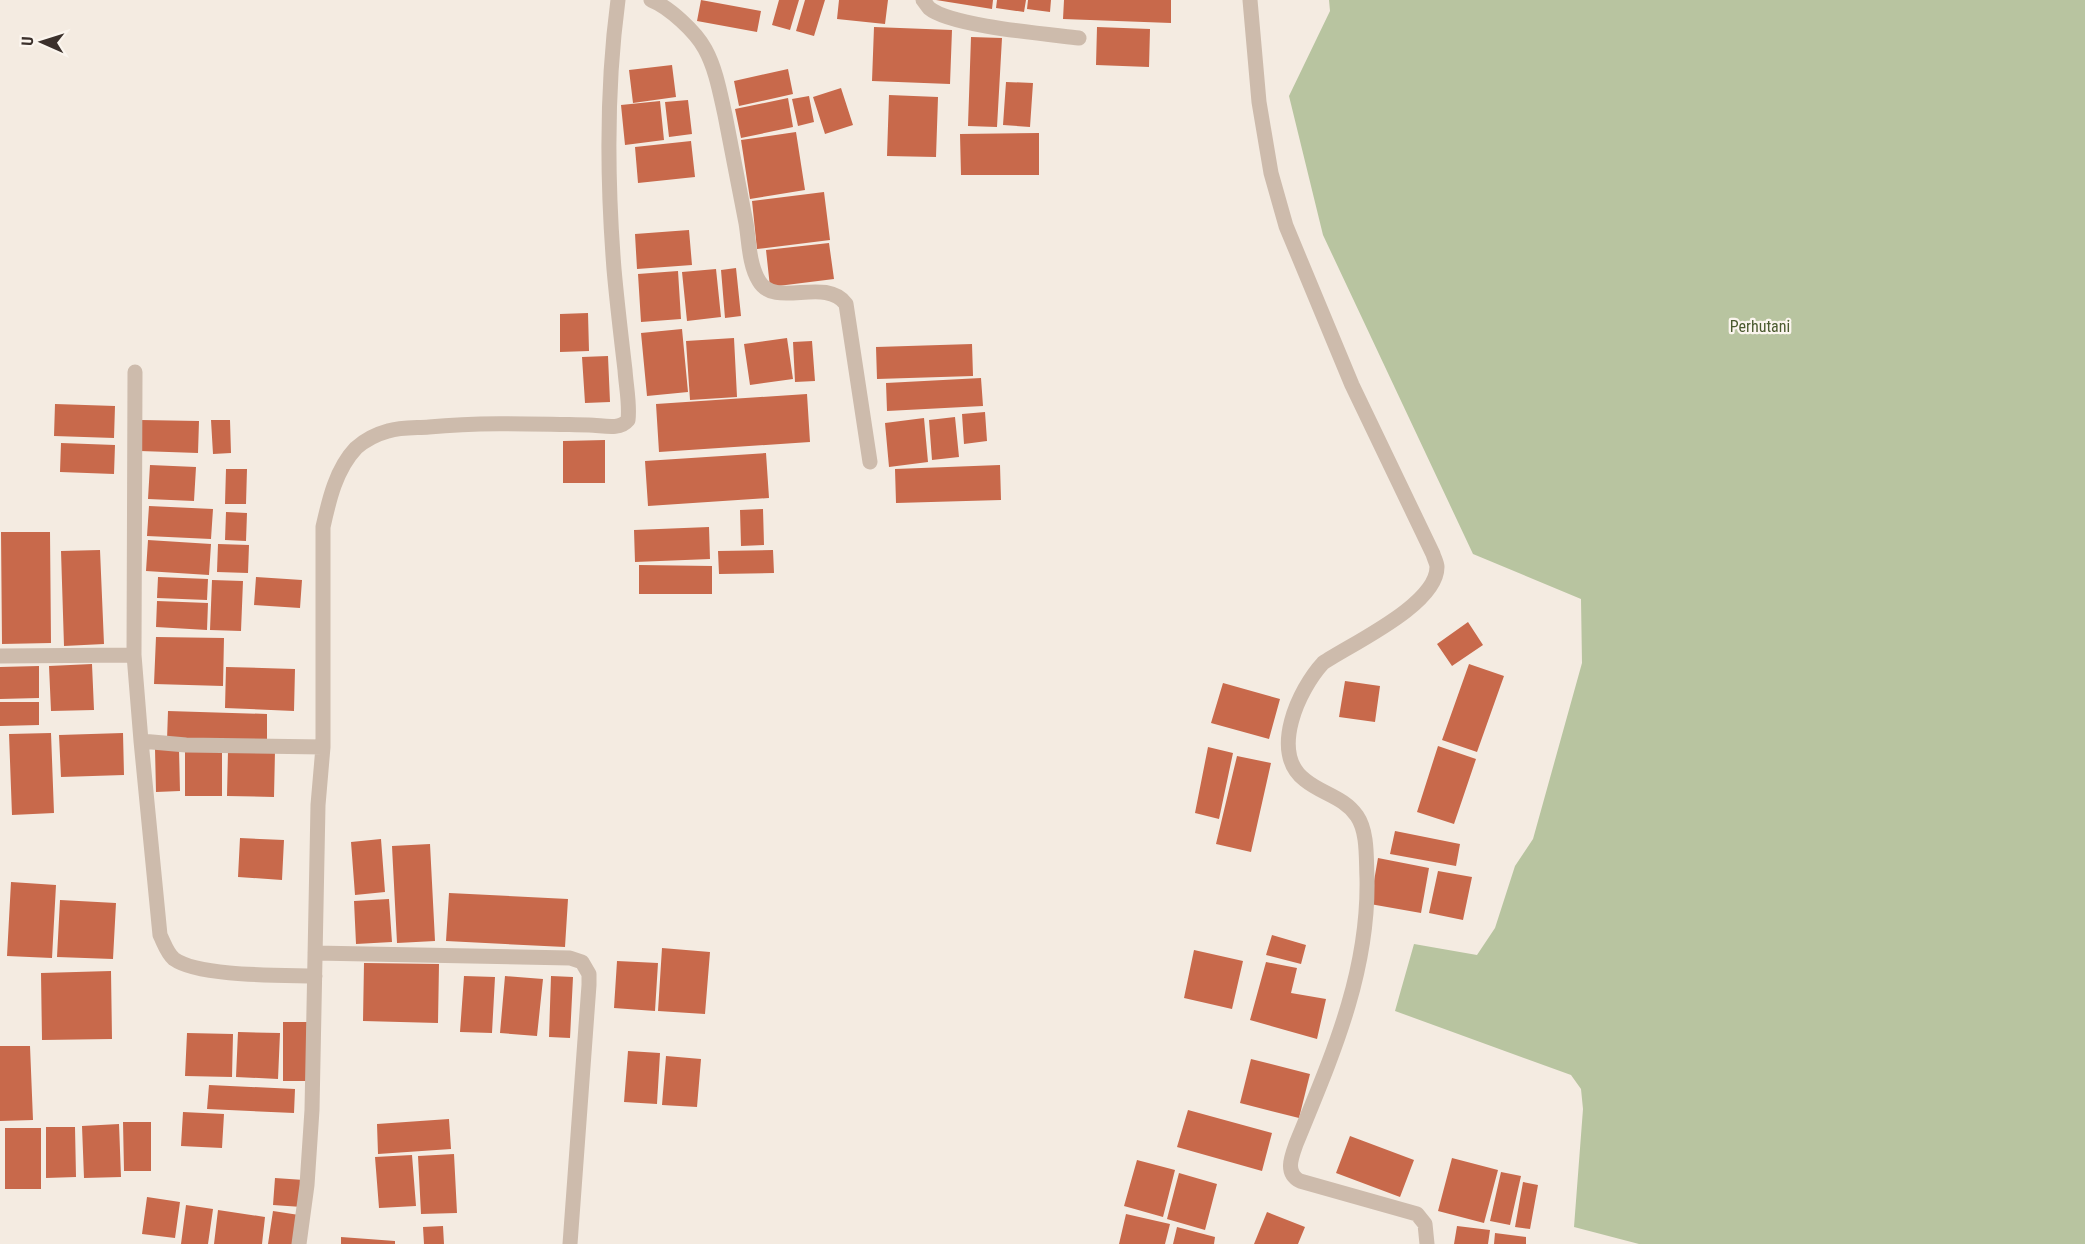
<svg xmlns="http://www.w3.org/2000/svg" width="2085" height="1244" font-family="'Roboto Condensed',sans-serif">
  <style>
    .green { fill: #b8c4a0 }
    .building { fill: #c8694b }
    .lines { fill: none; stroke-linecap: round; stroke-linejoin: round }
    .street { stroke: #cdbbac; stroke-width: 15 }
    .labels { text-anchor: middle; stroke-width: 4.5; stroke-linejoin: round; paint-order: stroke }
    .park-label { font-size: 16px; fill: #4a5a2e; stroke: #fbf5ee }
  </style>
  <rect width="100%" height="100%" fill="#f4ebe1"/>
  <path class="green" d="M 1329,0 L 2085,0 L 2085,1244 L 1639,1244 L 1574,1227 L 1583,1109 L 1581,1089 L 1571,1075 L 1395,1011 L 1414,944 L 1477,955 L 1495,928 L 1515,866 L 1533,839 L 1582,663 L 1581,599 L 1473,554 L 1323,235 L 1289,96 L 1330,11 Z"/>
  <path class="building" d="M 701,0 L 761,11 L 757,32 L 697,21 Z
    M 779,0 L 799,0 L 790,30 L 772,25 Z
    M 805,0 L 825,0 L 814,36 L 796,31 Z
    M 839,0 L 888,0 L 885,24 L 837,19 Z
    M 936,0 L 993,0 L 992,9 Z
    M 997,0 L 1026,0 L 1024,12 L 996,8 Z
    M 1028,0 L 1051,0 L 1050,12 L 1027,9 Z
    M 1064,0 L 1171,0 L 1171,23 L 1063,19 Z
    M 874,27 L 952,30 L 950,84 L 872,81 Z
    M 1097,27 L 1150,29 L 1149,67 L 1096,65 Z
    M 971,37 L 1002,38 L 997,127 L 968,126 Z
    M 672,65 L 676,97 L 633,103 L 629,70 Z
    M 788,69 L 793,94 L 739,106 L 734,81 Z
    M 1006,82 L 1033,83 L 1030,127 L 1003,125 Z
    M 841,88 L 853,125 L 825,134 L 813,97 Z
    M 889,95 L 938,97 L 936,157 L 887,156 Z
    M 809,96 L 814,122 L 798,126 L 792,99 Z
    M 788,98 L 793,127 L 741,138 L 735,109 Z
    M 688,100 L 692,134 L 669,137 L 665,102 Z
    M 660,101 L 664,140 L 625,145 L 621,105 Z
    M 796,132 L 805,190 L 750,199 L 741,140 Z
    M 1039,133 L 1039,175 L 961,175 L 960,134 Z
    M 691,141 L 695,177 L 638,183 L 635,147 Z
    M 824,192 L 830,240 L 757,249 L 752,201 Z
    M 689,230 L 692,265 L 637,269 L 635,234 Z
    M 829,243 L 834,279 L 770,287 L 766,250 Z
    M 736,268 L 741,316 L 725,318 L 721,270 Z
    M 716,269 L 721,317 L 687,321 L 682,272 Z
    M 678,271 L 681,319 L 641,322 L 638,274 Z
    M 588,313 L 589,351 L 560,352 L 560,314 Z
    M 682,329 L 688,392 L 647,396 L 641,333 Z
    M 734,338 L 737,397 L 690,400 L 686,341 Z
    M 787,338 L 793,379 L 750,385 L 744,344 Z
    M 812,341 L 815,381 L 795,382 L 793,342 Z
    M 972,344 L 973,376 L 877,379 L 876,347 Z
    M 608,356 L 610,402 L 585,403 L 582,357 Z
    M 981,378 L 983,406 L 887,411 L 886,383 Z
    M 807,394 L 810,442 L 659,452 L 656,404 Z
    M 55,404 L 115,406 L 114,438 L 54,436 Z
    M 985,412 L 987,441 L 964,444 L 962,414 Z
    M 955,417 L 959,457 L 932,460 L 929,420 Z
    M 924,418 L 928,462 L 889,467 L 885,423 Z
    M 141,420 L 199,421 L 198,453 L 140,451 Z
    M 211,420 L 230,420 L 231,453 L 213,454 Z
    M 605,440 L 605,483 L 563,483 L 563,441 Z
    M 61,443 L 115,445 L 114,474 L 60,472 Z
    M 766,453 L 769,498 L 648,506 L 645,461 Z
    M 150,465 L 196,467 L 194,501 L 148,499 Z
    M 1000,465 L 1001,500 L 896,503 L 895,469 Z
    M 226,469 L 247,469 L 246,504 L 225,504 Z
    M 149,506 L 213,509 L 211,539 L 147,536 Z
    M 763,509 L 764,545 L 741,546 L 740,510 Z
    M 226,512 L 247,513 L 246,541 L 225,540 Z
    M 709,527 L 710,559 L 635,562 L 634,530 Z
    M 1,532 L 50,532 L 51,643 L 2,644 Z
    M 148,540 L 211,544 L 209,575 L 146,571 Z
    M 218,544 L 249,545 L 248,573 L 217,572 Z
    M 100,550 L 104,644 L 64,646 L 61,551 Z
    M 773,550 L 774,573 L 719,574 L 718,551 Z
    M 639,565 L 712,566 L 712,594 L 639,594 Z
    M 158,577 L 208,579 L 207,600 L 157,598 Z
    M 256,577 L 302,580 L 300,608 L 254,605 Z
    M 212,580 L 243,581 L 241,631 L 210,630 Z
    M 157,601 L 208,603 L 207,630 L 156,627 Z
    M 1468,622 L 1483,645 L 1452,666 L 1437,644 Z
    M 156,637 L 224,638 L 223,686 L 154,684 Z
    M 92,664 L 94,710 L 51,711 L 49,666 Z
    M 1469,664 L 1504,676 L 1477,752 L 1442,740 Z
    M 39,666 L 39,698 L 0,699 L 0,667 Z
    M 226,667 L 295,669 L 294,711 L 225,708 Z
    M 1345,681 L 1380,686 L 1375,722 L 1339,717 Z
    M 1223,683 L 1280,699 L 1269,739 L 1211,723 Z
    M 0,702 L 39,702 L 39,725 L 0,726 Z
    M 168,711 L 267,714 L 267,743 L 167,740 Z
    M 51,733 L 54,813 L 12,815 L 9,734 Z
    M 123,733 L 124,775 L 61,777 L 59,735 Z
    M 1438,746 L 1476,759 L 1454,824 L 1417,812 Z
    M 1208,747 L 1233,753 L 1219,819 L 1195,813 Z
    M 155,749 L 179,749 L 180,791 L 156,792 Z
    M 222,751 L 222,796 L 185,796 L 185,752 Z
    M 228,751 L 275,751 L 274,797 L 227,796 Z
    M 1237,756 L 1271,763 L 1251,852 L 1216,844 Z
    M 1395,831 L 1460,844 L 1456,866 L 1390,854 Z
    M 240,838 L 284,840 L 282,880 L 238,877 Z
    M 381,839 L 385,892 L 355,895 L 351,842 Z
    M 430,844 L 435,941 L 397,943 L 392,846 Z
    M 1378,858 L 1429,868 L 1421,913 L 1370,904 Z
    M 1438,871 L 1472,877 L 1463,920 L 1429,913 Z
    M 11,882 L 56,885 L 52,958 L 7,956 Z
    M 449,893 L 568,899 L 565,947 L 446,941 Z
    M 389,899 L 392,942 L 356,944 L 354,901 Z
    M 60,900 L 116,903 L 113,959 L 57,957 Z
    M 1272,935 L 1306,945 L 1301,964 L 1266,955 Z
    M 662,948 L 710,952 L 705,1014 L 658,1011 Z
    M 1194,950 L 1243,961 L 1232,1009 L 1184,998 Z
    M 617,961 L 658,963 L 655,1011 L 614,1008 Z
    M 1266,962 L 1297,968 L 1291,993 L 1326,999 L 1317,1039 L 1250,1020 Z
    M 364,963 L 439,964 L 438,1023 L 363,1021 Z
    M 111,971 L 112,1039 L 42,1040 L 41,973 Z
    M 464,976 L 495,977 L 492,1033 L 460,1032 Z
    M 505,976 L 543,979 L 537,1036 L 500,1033 Z
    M 551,976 L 573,977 L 570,1038 L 549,1037 Z
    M 283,1022 L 307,1022 L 306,1081 L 283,1081 Z
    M 238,1032 L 280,1033 L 278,1079 L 236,1077 Z
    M 187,1033 L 233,1034 L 232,1077 L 185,1076 Z
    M 0,1046 L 30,1046 L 33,1120 L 0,1121 Z
    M 628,1051 L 660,1053 L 657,1104 L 624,1102 Z
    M 666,1056 L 701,1059 L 697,1107 L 662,1105 Z
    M 1251,1059 L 1310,1074 L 1299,1118 L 1240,1103 Z
    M 209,1085 L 295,1089 L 294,1113 L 207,1109 Z
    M 1188,1110 L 1272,1133 L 1262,1171 L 1177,1147 Z
    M 183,1112 L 224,1114 L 222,1148 L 181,1146 Z
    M 449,1119 L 451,1149 L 378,1154 L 377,1124 Z
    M 123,1122 L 151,1122 L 151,1171 L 124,1171 Z
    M 119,1124 L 121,1177 L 84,1178 L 82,1126 Z
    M 46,1127 L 75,1127 L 76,1177 L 46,1178 Z
    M 5,1128 L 41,1128 L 41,1189 L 5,1189 Z
    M 1350,1136 L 1414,1160 L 1400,1197 L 1336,1173 Z
    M 454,1154 L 457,1213 L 421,1214 L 418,1156 Z
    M 412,1155 L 416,1206 L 379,1208 L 375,1157 Z
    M 1452,1158 L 1498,1170 L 1484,1223 L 1438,1211 Z
    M 1137,1160 L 1175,1170 L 1163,1217 L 1124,1206 Z
    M 1501,1172 L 1521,1176 L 1510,1225 L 1490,1221 Z
    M 1179,1173 L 1217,1184 L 1205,1230 L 1167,1219 Z
    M 275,1178 L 304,1180 L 302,1207 L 273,1205 Z
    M 1523,1182 L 1538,1185 L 1530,1229 L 1515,1227 Z
    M 147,1197 L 180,1202 L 175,1238 L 142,1234 Z
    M 186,1205 L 213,1209 L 208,1244 L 181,1244 Z
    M 218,1210 L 265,1217 L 262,1244 L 214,1244 Z
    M 273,1211 L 299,1215 L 295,1244 L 268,1244 Z
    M 1267,1212 L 1305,1227 L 1298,1244 L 1254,1244 Z
    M 1126,1214 L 1170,1224 L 1165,1244 L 1119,1244 Z
    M 443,1226 L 444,1244 L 424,1244 L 423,1227 Z
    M 1457,1226 L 1490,1230 L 1488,1244 L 1454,1244 Z
    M 1177,1227 L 1215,1237 L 1214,1244 L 1173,1244 Z
    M 1495,1233 L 1526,1237 L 1526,1244 L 1494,1244 Z
    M 341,1237 L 395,1241 L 395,1244 L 341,1244 Z"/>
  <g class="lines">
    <path class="street" d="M 651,0 C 669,7 696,32 705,49 C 716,69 720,93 725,115 C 732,151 739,187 746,223 C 749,241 749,265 759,281 C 775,309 825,276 846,304 L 870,462
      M 923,0 C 924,1 928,7 929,8 C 950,26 1047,34 1079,38
      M 1250,0 L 1259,102 L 1271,173 L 1286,226 L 1352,385 L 1433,554 C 1434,558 1437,563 1437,567 C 1437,605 1351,644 1323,663 C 1299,689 1269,753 1305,780 C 1322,794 1344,797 1357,816 C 1368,832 1366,859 1367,878 C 1369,974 1331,1058 1296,1144 C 1291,1158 1285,1173 1300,1181 L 1417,1214 L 1425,1224 L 1427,1244
      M 135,372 L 134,655 L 141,741 L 186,745 L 323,747
      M 0,656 L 134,655
      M 141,741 L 160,935 C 164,943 167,953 174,959 C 199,977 283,975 315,976
      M 315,953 L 570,958 L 582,962 L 589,974 L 589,985 L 570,1244
      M 299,1244 L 307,1185 L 312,1110 L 318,805 L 323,747 L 323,527 C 329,500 336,469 356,448 C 365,440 377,434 388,431 C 401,427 416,428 429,427 C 482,422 536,424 589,425 C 602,425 619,431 628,420 C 630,404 626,386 625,370 C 621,336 617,303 614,269 C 607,180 606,89 618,0"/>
  </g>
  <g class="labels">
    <g class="park-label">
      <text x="1760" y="332">Perhutani</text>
    </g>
  </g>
  <g transform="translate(42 42) rotate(273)" stroke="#fbf5ee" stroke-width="4.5" paint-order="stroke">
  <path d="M0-4.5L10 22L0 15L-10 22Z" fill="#3b302b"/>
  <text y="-9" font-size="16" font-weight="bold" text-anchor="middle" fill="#3b302b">U</text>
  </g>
</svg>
